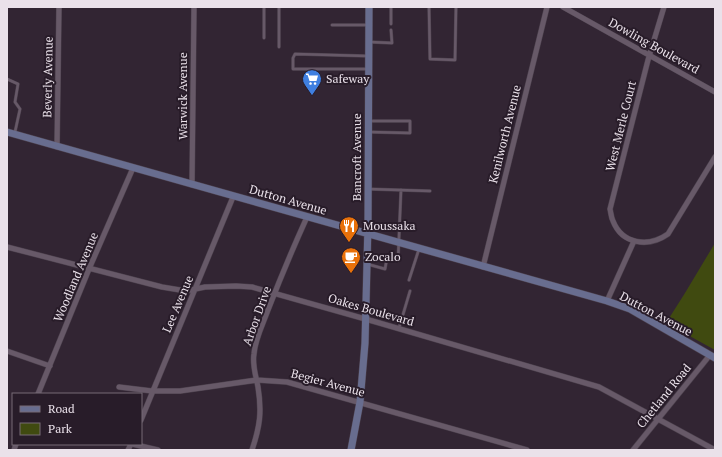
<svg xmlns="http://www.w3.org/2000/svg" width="722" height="457" font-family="'PT Serif',serif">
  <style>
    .green { fill: #404a10 }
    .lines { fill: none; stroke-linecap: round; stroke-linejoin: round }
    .lane-casing { stroke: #4c414d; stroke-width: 3.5 }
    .street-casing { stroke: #4c414d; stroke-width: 6 }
    .secondary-casing { stroke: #4c414d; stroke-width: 8 }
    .lane { stroke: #675968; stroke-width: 2.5 }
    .street { stroke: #675968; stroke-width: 5 }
    .secondary { stroke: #686d8f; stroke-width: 7 }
    .labels { text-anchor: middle; stroke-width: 4; stroke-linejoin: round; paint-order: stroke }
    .street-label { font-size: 12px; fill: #eae1ea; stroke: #281c29 }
    .poi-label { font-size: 12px; fill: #eae1ea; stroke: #281c29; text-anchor: start }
  </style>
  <rect width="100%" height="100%" fill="#322533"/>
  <path class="green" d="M 715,243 L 715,350 L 666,323 L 685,293 Z"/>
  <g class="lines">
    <g class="lane-casing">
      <path id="lane" d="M 391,7 L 391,24
        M 429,7 L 430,59 L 455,60 L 456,7
        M 332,25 L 367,25
        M 264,38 L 264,7
        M 370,42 L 392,43 L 391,30
        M 279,47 L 279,7
        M 367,56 L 295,54 L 293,58 L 293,69 L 369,69
        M 7,79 L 18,84 L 15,102 L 20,109 L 15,132
        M 369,132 L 410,133 L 410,121 L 370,121
        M 368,189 L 430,191
        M 367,264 L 385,269 L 387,258 L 398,261 L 401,190
        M 409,280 L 419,249
        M 399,328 L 410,291"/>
    </g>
    <g class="street-casing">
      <path id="street" d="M 563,7 L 715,92
        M 664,7 L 648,60 L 610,209 C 611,213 611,217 613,221 C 622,244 648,248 668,234 L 715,157
        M 57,147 L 59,7
        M 192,185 L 194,7
        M 7,247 L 162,287 L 186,291 L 205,287 L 236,286 L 252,287 L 376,322 L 599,387 L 715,450
        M 483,267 L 547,7
        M 607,301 L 634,241
        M 7,351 L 50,366
        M 119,387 L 152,391 L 180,391 L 257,380 L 287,382 L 527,450
        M 38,394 L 89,269 L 133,168
        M 141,420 L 233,197
        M 132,444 L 158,450
        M 14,450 L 16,444
        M 128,450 L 131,444
        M 252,450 C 260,426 262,412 258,387 C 256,376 252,365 254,354 C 255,339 263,324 268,310 C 280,279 293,248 307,217
        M 633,450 L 710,355"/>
    </g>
    <g class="secondary-casing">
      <path id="secondary" d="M 7,132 L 607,301 L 630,309 L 715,358
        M 351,450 L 360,402 L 365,343 L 368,224 L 369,7"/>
    </g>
    <use href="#lane" class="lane"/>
    <use href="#street" class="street"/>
    <use href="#secondary" class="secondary"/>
  </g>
  <defs>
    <g id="supermarket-pin" transform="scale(1)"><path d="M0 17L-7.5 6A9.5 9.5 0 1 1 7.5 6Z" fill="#3f7fe0" stroke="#281c29"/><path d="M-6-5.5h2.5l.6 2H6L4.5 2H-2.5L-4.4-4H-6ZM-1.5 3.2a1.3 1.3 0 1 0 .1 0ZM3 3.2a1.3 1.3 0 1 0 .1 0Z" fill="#fff"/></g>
    <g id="restaurant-pin" transform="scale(1)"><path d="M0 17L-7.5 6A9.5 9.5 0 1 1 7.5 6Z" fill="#e8710a" stroke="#281c29"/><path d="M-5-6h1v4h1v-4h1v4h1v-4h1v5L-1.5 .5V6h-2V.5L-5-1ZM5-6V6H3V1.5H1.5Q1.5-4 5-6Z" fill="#fff"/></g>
    <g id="cafe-pin" transform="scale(1)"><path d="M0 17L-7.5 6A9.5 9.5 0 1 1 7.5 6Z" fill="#e8710a" stroke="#281c29"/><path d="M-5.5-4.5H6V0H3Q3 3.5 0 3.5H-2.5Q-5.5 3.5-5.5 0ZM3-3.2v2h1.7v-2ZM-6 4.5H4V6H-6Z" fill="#fff"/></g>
  </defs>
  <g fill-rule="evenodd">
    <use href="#supermarket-pin" x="312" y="79"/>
    <use href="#restaurant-pin" x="349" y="226"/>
    <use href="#cafe-pin" x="351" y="257"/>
  </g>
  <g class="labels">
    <g class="street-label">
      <text transform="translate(654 46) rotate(29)" y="4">Dowling Boulevard</text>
      <text transform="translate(48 77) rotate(-89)" y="4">Beverly Avenue</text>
      <text transform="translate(183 96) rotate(-90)" y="4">Warwick Avenue</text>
      <text transform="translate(621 126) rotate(-76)" y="4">West Merle Court</text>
      <text transform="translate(505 134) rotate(-76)" y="4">Kenilworth Avenue</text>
      <text transform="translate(357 157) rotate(-90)" y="4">Bancroft Avenue</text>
      <text transform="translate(288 200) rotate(16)" y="4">Dutton Avenue</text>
      <text transform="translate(76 277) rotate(-67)" y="4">Woodland Avenue</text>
      <text transform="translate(178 304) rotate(-67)" y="4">Lee Avenue</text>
      <text transform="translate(371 310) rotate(16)" y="4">Oakes Boulevard</text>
      <text transform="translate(656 314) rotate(28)" y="4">Dutton Avenue</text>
      <text transform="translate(257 316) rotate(-70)" y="4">Arbor Drive</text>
      <text transform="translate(328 383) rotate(15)" y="4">Begier Avenue</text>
      <text transform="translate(664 396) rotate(-51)" y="4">Chetland Road</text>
    </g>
    <g class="poi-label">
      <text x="326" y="83">Safeway</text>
      <text x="363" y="230">Moussaka</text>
      <text x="365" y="261">Zocalo</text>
    </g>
  </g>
  <rect width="722" height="457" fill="none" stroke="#eae1ea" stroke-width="16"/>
  <rect x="12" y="393" width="130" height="52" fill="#281c29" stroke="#766b76"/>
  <rect x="20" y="406" width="20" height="6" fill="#686d8f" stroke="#766b76"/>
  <text x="48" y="413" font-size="12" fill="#eae1ea">Road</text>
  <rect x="20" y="423" width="20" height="12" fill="#404a10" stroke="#766b76"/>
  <text x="48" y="433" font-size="12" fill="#eae1ea">Park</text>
</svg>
